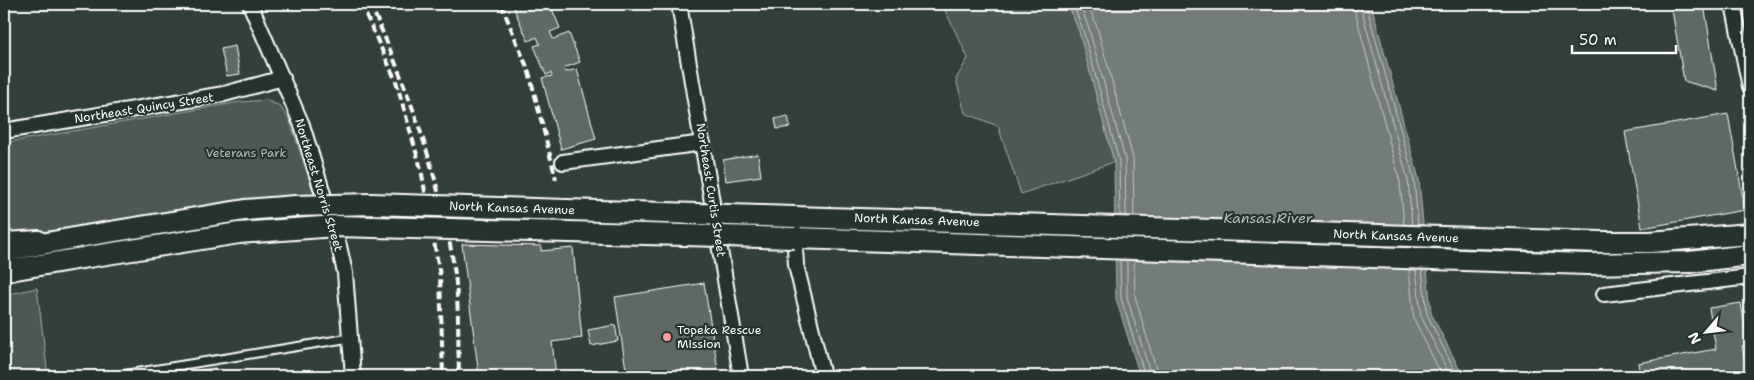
<svg xmlns="http://www.w3.org/2000/svg" width="1754" height="380" font-family="'Shantell Sans',sans-serif">
  <style>
    .green { fill: #4d5853; stroke: #a6aca9 }
    .water { fill: #737b78; stroke: #abb0ae }
    .lines { fill: none; stroke-linecap: round; stroke-linejoin: round }
    .shore { stroke: #c7cac9; stroke-width: 1 }
    .building { fill: #5f6964; stroke: #fff }
    .service-casing { stroke: #fff; stroke-width: 11 }
    .minor-casing { stroke: #fff; stroke-width: 18 }
    .secondary-casing { stroke: #fff; stroke-width: 24 }
    .service { stroke: #26332d; stroke-width: 7 }
    .minor { stroke: #26332d; stroke-width: 14 }
    .secondary { stroke: #26332d; stroke-width: 20 }
    .rail { stroke: #fff; stroke-width: 4; stroke-dasharray: 8 4; stroke-linecap: butt }
    .secondary-bridge-casing { stroke: #fff; stroke-width: 24; stroke-linecap: butt }
    .secondary-bridge { stroke: #26332d; stroke-width: 20 }
    .poi-dot { fill: #ff9aa2; stroke: #26332d; stroke-width: 2 }
    .labels { text-anchor: middle; stroke-width: 4.5; stroke-linejoin: round; paint-order: stroke }
    .street-label { font-size: 12px; fill: #fff; stroke: #26332d }
    .park-label { font-size: 12px; fill: #b8bcba; stroke: #26332d }
    .poi-label { font-size: 12px; fill: #fff; stroke: #26332d; text-anchor: start }
    .water-label { font-size: 14px; font-style: italic; fill: #b9bdbc; stroke: #26332d }
  </style>
  <rect width="100%" height="100%" fill="#333f3a"/>
  <filter id="ink" filterUnits="userSpaceOnUse"><feTurbulence type="fractalNoise" baseFrequency=".02" numOctaves="2"/><feDisplacementMap in="SourceGraphic" scale="10" xChannelSelector="R" yChannelSelector="G"/><feConvolveMatrix kernelMatrix="1 2 1 2 8 2 1 2 1" color-interpolation-filters="sRGB"/></filter>
  <g filter="url(#ink)">
    <path class="green" d="M 942,4 L 1068,4 L 1079,31 L 1114,162 L 1021,194 L 998,126 L 965,113 L 956,79 L 968,58 Z
      M 266,100 L 280,106 L 290,121 L 315,197 L 201,209 L 48,232 L 21,231 L 4,233 L 4,143 L 240,102 Z
      M 37,288 L 48,376 L 4,376 L 4,295 Z"/>
    <path class="water" d="M 1068,4 L 1371,4 L 1419,179 L 1431,313 L 1463,376 L 1140,376 L 1116,299 L 1114,162 L 1079,31 Z"/>
    <g class="lines">
      <path class="shore" d="M 1073,4 L 1083,30 L 1119,161 L 1120,216
        M 1080,4 L 1089,29 L 1125,159 L 1126,216
        M 1088,4 L 1097,27 L 1133,158 L 1134,216
        M 1353,4 L 1400,182 L 1404,225
        M 1360,4 L 1408,180 L 1412,225
        M 1366,4 L 1414,179 L 1418,225
        M 1120,260 L 1121,298 L 1145,376
        M 1127,260 L 1127,297 L 1151,376
        M 1134,260 L 1135,296 L 1158,376
        M 1409,269 L 1414,319 L 1442,376
        M 1416,270 L 1421,316 L 1450,376
        M 1422,270 L 1427,314 L 1457,376"/>
    </g>
    <path class="building" d="M 512,4 L 550,4 L 560,28 L 550,32 L 553,39 L 569,33 L 580,62 L 564,68 L 566,72 L 577,69 L 596,139 L 561,149 L 542,78 L 552,76 L 551,73 L 546,75 L 534,46 L 540,44 L 537,37 L 528,41 Z
      M 1671,4 L 1704,4 L 1718,91 L 1684,81 Z
      M 235,46 L 240,74 L 227,76 L 221,49 Z
      M 1728,114 L 1745,210 L 1642,228 L 1625,132 Z
      M 788,116 L 790,127 L 777,129 L 775,119 Z
      M 758,154 L 761,176 L 726,181 L 723,160 Z
      M 462,244 L 541,246 L 541,251 L 573,248 L 582,338 L 552,342 L 556,376 L 479,376 Z
      M 704,283 L 719,376 L 627,376 L 615,297 Z
      M 1741,303 L 1748,345 L 1742,346 L 1748,376 L 1640,376 L 1638,363 L 1716,349 L 1709,308 Z
      M 615,325 L 618,341 L 591,346 L 588,330 Z
      M 215,368 L 217,376 L 202,376 L 201,370 Z
      M 622,371 L 623,376 L 594,376 Z"/>
    <g class="lines">
      <g class="service-casing">
        <path id="service" d="M 115,376 L 350,338"/>
      </g>
      <g class="minor-casing">
        <path id="minor" d="M 250,4 L 302,125 L 339,246 L 345,273 L 353,376
          M 679,4 L 741,376
          M 1733,4 L 1750,87
          M 4,131 L 224,94 L 283,78
          M 563,162 L 703,143
          M 794,230 L 796,265 L 823,376
          M 4,240 L 39,238
          M 1604,294 L 1750,277"/>
      </g>
      <g class="secondary-casing">
        <path id="secondary" d="M 794,217 L 1601,242 L 1650,242 L 1750,234
          M 795,238 L 1587,264 L 1689,262 L 1750,255
          M 4,251 L 85,236
          M 4,271 L 88,257"/>
      </g>
      <use href="#service" class="service"/>
      <use href="#minor" class="minor"/>
      <use href="#secondary" class="secondary"/>
      <path class="rail" d="M 361,4 L 396,81 L 421,169 L 440,275 L 443,376
        M 370,4 C 409,89 441,180 455,274 C 459,308 458,342 459,376
        M 501,4 L 529,72 L 556,179"/>
      <g class="secondary-bridge-casing">
        <path id="secondary-bridge" d="M 85,236 L 245,210 L 296,206 L 371,204 L 794,217
          M 88,257 L 239,233 L 336,226 L 795,238"/>
      </g>
      <use href="#secondary-bridge" class="secondary-bridge"/>
    </g>
  </g>
  <circle class="poi-dot" cx="667" cy="337" r="5"/>
  <g class="labels">
    <g class="street-label">
      <text transform="translate(144 108) rotate(-9)" y="4">Northeast Quincy Street</text>
      <text transform="translate(319 185) rotate(73)" y="4">Northeast Norris Street</text>
      <text transform="translate(711 190) rotate(81)" y="4">Northeast Curtis Street</text>
      <text transform="translate(512 208) rotate(2)" y="4">North Kansas Avenue</text>
      <text transform="translate(917 220) rotate(2)" y="4">North Kansas Avenue</text>
      <text transform="translate(1396 236) rotate(2)" y="4">North Kansas Avenue</text>
    </g>
    <g class="park-label">
      <text x="246" y="157">Veterans Park</text>
    </g>
    <g class="poi-label">
      <text x="677" y="334">Topeka Rescue<tspan x="677" dy="14">Mission</tspan></text>
    </g>
    <g class="water-label">
      <text x="1268" y="223">Kansas River</text>
    </g>
  </g>
  <rect width="1754" height="380" fill="none" stroke="#26332d" stroke-width="20"/>
  <rect x="10" y="10" width="1734" height="360" fill="none" stroke="#fff" stroke-width="2" filter="url(#ink)"/>
  <g transform="translate(1706 332) rotate(242)" stroke="#26332d" stroke-width="4" paint-order="stroke">
  <path d="M0-4L9 19L0 12L-9 19Z" fill="#ffffff"/>
  <text y="-8" font-size="14" font-weight="bold" text-anchor="middle" fill="#ffffff">N</text>
  </g>
  <path d="M1572 45v8h104v-8" fill="none" stroke="#ffffff" stroke-width="2.5"/>
  <text x="1579" y="45" font-size="15" fill="#ffffff" stroke="#26332d" stroke-width="4" paint-order="stroke">50 m</text>
</svg>
